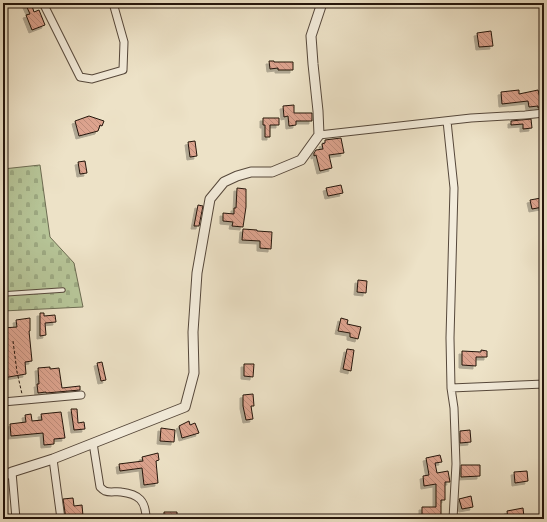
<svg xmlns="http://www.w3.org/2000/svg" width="547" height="522" font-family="'IM FELL Double Pica',serif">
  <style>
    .cemetery { fill: url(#cemetery-stones); stroke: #6d6c52 }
    .building { fill: url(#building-back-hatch); stroke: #24150c; filter: url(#shadow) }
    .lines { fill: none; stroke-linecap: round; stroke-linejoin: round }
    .service-casing { stroke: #56483b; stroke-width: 5.5 }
    .minor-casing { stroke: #56483b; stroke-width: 9 }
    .tertiary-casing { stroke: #56483b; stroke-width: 11 }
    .path { stroke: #24150c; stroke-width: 1; stroke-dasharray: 3 2; stroke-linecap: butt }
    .service { stroke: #f3ecdb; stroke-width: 3.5 }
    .minor { stroke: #f3ecdb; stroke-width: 7 }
    .tertiary { stroke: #f3ecdb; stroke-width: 9 }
  </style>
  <defs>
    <pattern id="cemetery-stones" width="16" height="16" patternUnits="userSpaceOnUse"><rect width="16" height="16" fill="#b6c497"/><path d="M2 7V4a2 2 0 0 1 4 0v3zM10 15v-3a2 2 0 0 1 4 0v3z" fill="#9ca881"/></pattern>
    <pattern id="building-back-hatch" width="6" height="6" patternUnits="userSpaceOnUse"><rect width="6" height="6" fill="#dca38e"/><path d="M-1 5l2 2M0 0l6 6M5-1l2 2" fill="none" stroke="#bd8b79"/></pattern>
    <filter id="shadow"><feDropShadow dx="-3" dy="3" stdDeviation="0" flood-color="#0004"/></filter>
  </defs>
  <rect width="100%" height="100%" fill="#ede2c7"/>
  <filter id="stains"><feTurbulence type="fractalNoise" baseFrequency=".005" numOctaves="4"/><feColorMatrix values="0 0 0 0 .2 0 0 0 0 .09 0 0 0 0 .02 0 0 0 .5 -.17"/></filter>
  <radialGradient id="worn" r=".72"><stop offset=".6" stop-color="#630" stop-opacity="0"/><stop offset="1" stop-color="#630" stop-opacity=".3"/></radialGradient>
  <path class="cemetery" d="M 40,165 L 50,237 L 74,263 L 83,307 L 3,311 L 3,169 Z"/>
  <path class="building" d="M 25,3 L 31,3 L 34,12 L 39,10 L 45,25 L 32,30 L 26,15 L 30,14 Z
    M 491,31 L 493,46 L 479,47 L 477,33 Z
    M 269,61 L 274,61 L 274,62 L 293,62 L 293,70 L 278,70 L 278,68 L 270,69 Z
    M 519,90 L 519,94 L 538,90 L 540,98 L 543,97 L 544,107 L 538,108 L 538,106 L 529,107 L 528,101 L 502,104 L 501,92 Z
    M 294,105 L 294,113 L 312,113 L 312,121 L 296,121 L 296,125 L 289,126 L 288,116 L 284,117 L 283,106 Z
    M 89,116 L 104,121 L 102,126 L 100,125 L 98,131 L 79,136 L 75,121 Z
    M 263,118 L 279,118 L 279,125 L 270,125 L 270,137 L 265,137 L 265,125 L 263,125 Z
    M 531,119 L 532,128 L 523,129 L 523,124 L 511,125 L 511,121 Z
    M 341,138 L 344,153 L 329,155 L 332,168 L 320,171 L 316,155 L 314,156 L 314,153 L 316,150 L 323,149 L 322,144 L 325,143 L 325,140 Z
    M 195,141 L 197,156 L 190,157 L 188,142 Z
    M 85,161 L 87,173 L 80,174 L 78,162 Z
    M 341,185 L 343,193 L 328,196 L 326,188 Z
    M 237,188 L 246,189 L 246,207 L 243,227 L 232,226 L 233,222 L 223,221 L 223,213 L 234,214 L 234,208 L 236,208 Z
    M 541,198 L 543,207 L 532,209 L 530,200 Z
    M 198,205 L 203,206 L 199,226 L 194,226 Z
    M 243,229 L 257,230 L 257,231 L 272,232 L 271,249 L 260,248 L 260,241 L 242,240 Z
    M 358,280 L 367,281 L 366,293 L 357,292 Z
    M 40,313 L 44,313 L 44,316 L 55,315 L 56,322 L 45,323 L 46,335 L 40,336 Z
    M 30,318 L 30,331 L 29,331 L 32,361 L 25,362 L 26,374 L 3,378 L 3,328 L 17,327 L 16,320 Z
    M 341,318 L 348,320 L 347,324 L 361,327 L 358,339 L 350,337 L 350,333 L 338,331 Z
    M 347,349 L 354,350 L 351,371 L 343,369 Z
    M 481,350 L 487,351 L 487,357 L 476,357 L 476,366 L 462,365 L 462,351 L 481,352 Z
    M 102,362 L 106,380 L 101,381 L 97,363 Z
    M 244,364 L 254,364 L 253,377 L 244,376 Z
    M 50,367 L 50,369 L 59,368 L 62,388 L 80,386 L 80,390 L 46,393 L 46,392 L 38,393 L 37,384 L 39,384 L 38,368 Z
    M 253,394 L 254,406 L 251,406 L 253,419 L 246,420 L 243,406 L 243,395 Z
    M 71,409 L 77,409 L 78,423 L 84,422 L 85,429 L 74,430 Z
    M 61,412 L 65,438 L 54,439 L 54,444 L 44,445 L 43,433 L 11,436 L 10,424 L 26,422 L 25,415 L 31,414 L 32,421 L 42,420 L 41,414 Z
    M 189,421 L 190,425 L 195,423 L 199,433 L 182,438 L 179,426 Z
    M 161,428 L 175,430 L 174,442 L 160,441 Z
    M 470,430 L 471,442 L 460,443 L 460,431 Z
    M 158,453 L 159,460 L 156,461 L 158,483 L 144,485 L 142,468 L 120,471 L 119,464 L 143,461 L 142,457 Z
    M 440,455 L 442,462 L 435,463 L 437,473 L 448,471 L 450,482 L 445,482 L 445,500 L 441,500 L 441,519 L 422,519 L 422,507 L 436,507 L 436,484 L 424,486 L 423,476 L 429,475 L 426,458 Z
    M 461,465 L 480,465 L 480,476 L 461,477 Z
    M 527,471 L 528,481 L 515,483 L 514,472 Z
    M 471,496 L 473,507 L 462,509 L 459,499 Z
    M 73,498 L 74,506 L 82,505 L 83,516 L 73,517 L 74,519 L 66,519 L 63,499 Z
    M 523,508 L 524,517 L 508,519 L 507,511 Z
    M 164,512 L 177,512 L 177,519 L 164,519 Z"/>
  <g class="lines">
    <g class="service-casing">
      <path id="service" d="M 3,294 L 63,290"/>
    </g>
    <g class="minor-casing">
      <path id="minor" d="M 43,3 L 80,77 L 92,79 L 123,70 L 124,42 L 113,3
        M 447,121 L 454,188 L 450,338 L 451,388 L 454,408 L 456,464 L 453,519
        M 319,135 L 471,118 L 525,115 L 544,113
        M 451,388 L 544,384
        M 3,402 L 81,395
        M 93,443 L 100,487 C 101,488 103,490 105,491 C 110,493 116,491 121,492 C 139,494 146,501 146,519
        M 53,459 L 61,519
        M 12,472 L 16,519"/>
    </g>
    <g class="tertiary-casing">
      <path id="tertiary" d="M 3,476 L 12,472 L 53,459 L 185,407 L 194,373 L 193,332 L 197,273 L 210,199 L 224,182 L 237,176 L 251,172 L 272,172 L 301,160 L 319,135 L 318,111 L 313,64 L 311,36 L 322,3"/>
    </g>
    <path class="path" d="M 13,341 L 17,372 L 22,394"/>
    <use href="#service" class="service"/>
    <use href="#minor" class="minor"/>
    <use href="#tertiary" class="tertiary"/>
  </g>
  <rect width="547" height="522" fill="none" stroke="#ede2c7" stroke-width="16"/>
  <rect x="4" y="4" width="539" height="514" fill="none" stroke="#24150c" stroke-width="2"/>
  <rect x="8" y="8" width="531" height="506" fill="none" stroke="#24150c"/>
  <rect width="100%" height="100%" filter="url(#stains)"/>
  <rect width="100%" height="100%" fill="url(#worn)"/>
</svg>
